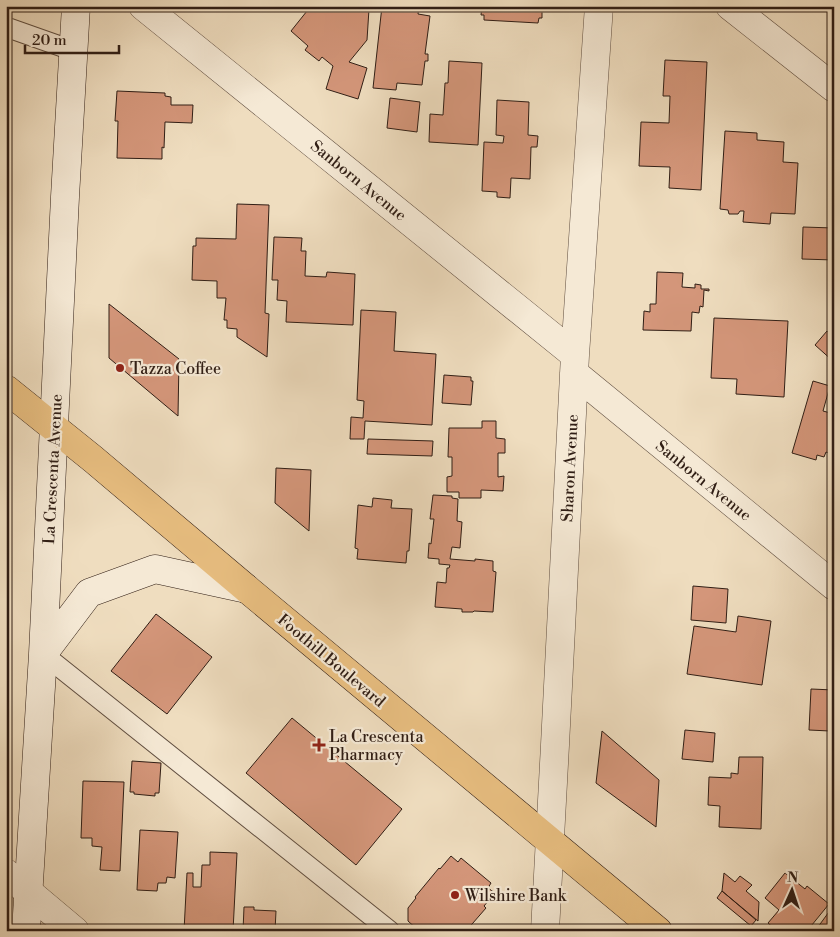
<svg xmlns="http://www.w3.org/2000/svg" width="840" height="937" font-family="'Libre Bodoni',serif">
  <style>
    .building { fill: #d4967a; stroke: #301e15 }
    .lines { fill: none; stroke-linecap: round; stroke-linejoin: round }
    .lane-casing { stroke: #604e40; stroke-width: 21 }
    .street-casing { stroke: #604e40; stroke-width: 29 }
    .secondary-casing { stroke: #301e15; stroke-width: 29 }
    .primary-casing { stroke: #301e15; stroke-width: 29 }
    .lane { stroke: #f5e9d5; stroke-width: 19 }
    .street { stroke: #f5e9d5; stroke-width: 28 }
    .secondary { stroke: #f5e9d5; stroke-width: 28 }
    .primary { stroke: #e8be80; stroke-width: 28 }
    .poi-dot { fill: #8f2418; stroke: #f5e9d5; stroke-width: 2 }
    .labels { text-anchor: middle; stroke-width: 4.5; stroke-linejoin: round; paint-order: stroke }
    .street-label { font-size: 16px; fill: #301e15; stroke: #f5e9d5 }
    .poi-label { font-size: 16px; fill: #301e15; stroke: #f5e9d5; text-anchor: start }
  </style>
  <rect width="100%" height="100%" fill="#efddbf"/>
  <filter id="stains"><feTurbulence type="fractalNoise" baseFrequency=".004" numOctaves="4"/><feColorMatrix values="0 0 0 0 .2 0 0 0 0 .09 0 0 0 0 .02 0 0 0 .5 -.17"/></filter>
  <radialGradient id="worn" r=".72"><stop offset=".6" stop-color="#630" stop-opacity="0"/><stop offset="1" stop-color="#630" stop-opacity=".3"/></radialGradient>
  <path class="building" d="M 311,6 L 365,6 L 369,9 L 367,40 L 349,62 L 367,68 L 358,99 L 326,89 L 333,66 L 322,57 L 319,61 L 305,50 L 308,46 L 291,31 Z
    M 382,6 L 419,6 L 418,14 L 430,16 L 425,54 L 428,54 L 428,61 L 425,61 L 422,85 L 397,83 L 396,90 L 373,88 Z
    M 482,6 L 542,6 L 542,18 L 539,18 L 538,23 L 484,20 L 484,15 L 481,15 Z
    M 665,60 L 707,62 L 701,190 L 669,188 L 670,167 L 639,166 L 641,122 L 669,123 L 670,96 L 663,96 Z
    M 449,61 L 482,63 L 478,145 L 429,142 L 430,114 L 443,115 L 445,83 L 448,83 Z
    M 117,91 L 165,93 L 165,96 L 171,97 L 171,105 L 193,105 L 192,123 L 165,122 L 164,148 L 162,147 L 162,159 L 117,158 L 118,121 L 115,121 Z
    M 390,98 L 420,102 L 417,132 L 387,128 Z
    M 497,100 L 529,102 L 528,135 L 538,136 L 537,147 L 531,147 L 530,179 L 511,178 L 510,198 L 497,197 L 497,192 L 482,191 L 484,142 L 503,143 L 504,136 L 496,135 Z
    M 725,131 L 757,133 L 757,140 L 784,142 L 783,162 L 798,163 L 795,214 L 771,213 L 770,224 L 743,222 L 744,211 L 740,211 L 738,214 L 729,214 L 728,210 L 720,209 Z
    M 237,204 L 269,205 L 265,313 L 269,314 L 267,357 L 237,337 L 237,329 L 227,328 L 227,320 L 224,320 L 226,298 L 217,298 L 217,281 L 192,280 L 193,246 L 196,246 L 196,238 L 236,239 Z
    M 803,227 L 834,228 L 834,260 L 802,259 Z
    M 274,237 L 302,238 L 301,251 L 306,251 L 305,276 L 326,277 L 327,272 L 355,274 L 353,325 L 286,322 L 287,301 L 277,300 L 278,280 L 272,280 Z
    M 657,272 L 683,273 L 682,287 L 695,288 L 695,284 L 701,285 L 701,289 L 709,289 L 709,291 L 704,290 L 703,307 L 700,306 L 699,313 L 692,312 L 691,331 L 643,330 L 644,311 L 650,312 L 650,304 L 656,304 Z
    M 109,304 L 179,359 L 178,416 L 109,358 Z
    M 361,310 L 396,312 L 394,351 L 436,354 L 432,425 L 365,421 L 364,439 L 350,439 L 351,417 L 363,418 L 364,401 L 357,400 Z
    M 714,318 L 788,321 L 784,397 L 736,394 L 737,379 L 711,378 Z
    M 827,331 L 834,337 L 834,362 L 815,345 Z
    M 444,375 L 471,377 L 471,381 L 473,381 L 471,405 L 442,403 Z
    M 813,381 L 830,386 L 823,411 L 834,414 L 834,455 L 826,452 L 824,457 L 817,455 L 816,460 L 792,453 Z
    M 482,421 L 496,421 L 496,438 L 505,439 L 505,453 L 498,453 L 498,477 L 504,476 L 503,491 L 481,490 L 481,498 L 459,498 L 459,492 L 447,492 L 447,477 L 452,476 L 452,457 L 448,457 L 449,428 L 482,428 Z
    M 368,439 L 433,441 L 432,456 L 367,454 Z
    M 276,468 L 311,470 L 309,531 L 275,503 Z
    M 433,495 L 452,496 L 452,498 L 458,499 L 457,521 L 462,522 L 460,548 L 452,547 L 450,559 L 475,561 L 475,559 L 493,561 L 493,571 L 496,572 L 493,612 L 474,611 L 473,612 L 462,612 L 462,609 L 435,607 L 437,582 L 446,583 L 447,568 L 449,568 L 450,565 L 439,564 L 439,559 L 428,558 L 429,543 L 431,544 L 434,519 L 430,519 Z
    M 373,498 L 392,500 L 391,508 L 412,509 L 409,551 L 407,551 L 406,563 L 357,559 L 358,549 L 355,548 L 358,505 L 372,507 Z
    M 693,586 L 728,589 L 726,623 L 691,620 Z
    M 156,614 L 212,657 L 167,714 L 111,671 Z
    M 738,616 L 771,621 L 762,685 L 687,674 L 694,626 L 736,632 Z
    M 811,689 L 834,690 L 834,737 L 829,737 L 830,731 L 809,730 Z
    M 292,718 L 402,809 L 356,865 L 246,773 Z
    M 685,730 L 715,733 L 713,762 L 682,759 Z
    M 602,731 L 659,780 L 656,827 L 596,783 Z
    M 739,757 L 763,757 L 761,829 L 719,827 L 720,806 L 708,805 L 709,777 L 731,778 L 731,773 L 738,774 Z
    M 132,761 L 161,763 L 159,793 L 155,793 L 155,796 L 134,794 L 134,792 L 130,792 Z
    M 83,781 L 124,782 L 120,871 L 100,870 L 102,847 L 92,846 L 92,838 L 81,838 Z
    M 140,830 L 178,832 L 175,878 L 167,877 L 166,883 L 158,883 L 157,891 L 137,890 Z
    M 210,852 L 237,853 L 233,931 L 184,931 L 187,873 L 193,873 L 193,887 L 201,887 L 202,865 L 210,865 Z
    M 451,856 L 458,862 L 461,858 L 491,883 L 488,888 L 495,893 L 484,906 L 486,908 L 466,931 L 419,931 L 408,921 L 408,908 L 416,898 L 415,897 L 439,868 L 440,869 Z
    M 724,873 L 735,882 L 740,876 L 752,885 L 746,891 L 759,902 L 758,921 L 722,891 Z
    M 785,873 L 805,889 L 807,886 L 829,904 L 807,931 L 777,931 L 768,923 L 779,910 L 765,898 Z
    M 722,891 L 756,920 L 751,926 L 717,898 Z
    M 834,905 L 834,931 L 815,931 Z
    M 244,907 L 254,907 L 254,910 L 276,911 L 275,931 L 243,931 Z"/>
  <g class="lines">
    <g class="lane-casing">
      <path id="lane" d="M 6,27 L 74,51
        M 43,654 L 390,931"/>
    </g>
    <g class="street-casing">
      <path id="street" d="M 143,6 L 575,355
        M 730,6 L 834,88
        M 574,373 L 834,586
        M 6,873 L 75,931
        M 545,931 L 555,745 L 575,355 L 599,6"/>
    </g>
    <g class="secondary-casing">
      <path id="secondary" d="M 43,654 L 89,593 L 155,569 L 247,589
        M 26,931 L 43,654 L 65,197 L 76,6"/>
    </g>
    <g class="primary-casing">
      <path id="primary" d="M 6,389 L 93,459 L 247,589 L 658,931"/>
    </g>
    <use href="#lane" class="lane"/>
    <use href="#street" class="street"/>
    <use href="#secondary" class="secondary"/>
    <use href="#primary" class="primary"/>
  </g>
  <g class="poi-dot">
    <circle cx="120" cy="368" r="5"/>
    <path d="M316.5 737.5h5v5h5v5h-5v5h-5v-5h-5v-5h5z"/>
    <circle cx="455" cy="895" r="5"/>
  </g>
  <g class="labels">
    <g class="street-label">
      <text transform="translate(359 180) rotate(39)" y="6">Sanborn Avenue</text>
      <text transform="translate(569 468) rotate(-87)" y="6">Sharon Avenue</text>
      <text transform="translate(52 469) rotate(-87)" y="6">La Crescenta Avenue</text>
      <text transform="translate(704 480) rotate(39)" y="6">Sanborn Avenue</text>
      <text transform="translate(332 660) rotate(40)" y="6">Foothill Boulevard</text>
    </g>
    <g class="poi-label">
      <text x="130" y="374">Tazza Coffee</text>
      <text x="329" y="742">La Crescenta<tspan x="329" dy="18">Pharmacy</tspan></text>
      <text x="465" y="901">Wilshire Bank</text>
    </g>
  </g>
  <rect width="840" height="937" fill="none" stroke="#efddbf" stroke-width="25"/>
  <rect x="8" y="8" width="825" height="922" fill="none" stroke="#301e15" stroke-width="2.5"/>
  <rect x="12" y="12" width="815" height="912" fill="none" stroke="#301e15"/>
  <g transform="translate(792 890) rotate(3)" stroke="#f5e9d5" stroke-width="4" paint-order="stroke">
  <path d="M0-4L9 19L0 12L-9 19Z" fill="#301e15"/>
  <text y="-8" font-size="14" font-weight="bold" text-anchor="middle" fill="#301e15">N</text>
  </g>
  <path d="M25 45v8h94v-8" fill="none" stroke="#301e15" stroke-width="2.5"/>
  <text x="32" y="45" font-size="15" fill="#301e15" stroke="#f5e9d5" stroke-width="4" paint-order="stroke">20 m</text>
  <rect width="100%" height="100%" filter="url(#stains)"/>
  <rect width="100%" height="100%" fill="url(#worn)"/>
</svg>
